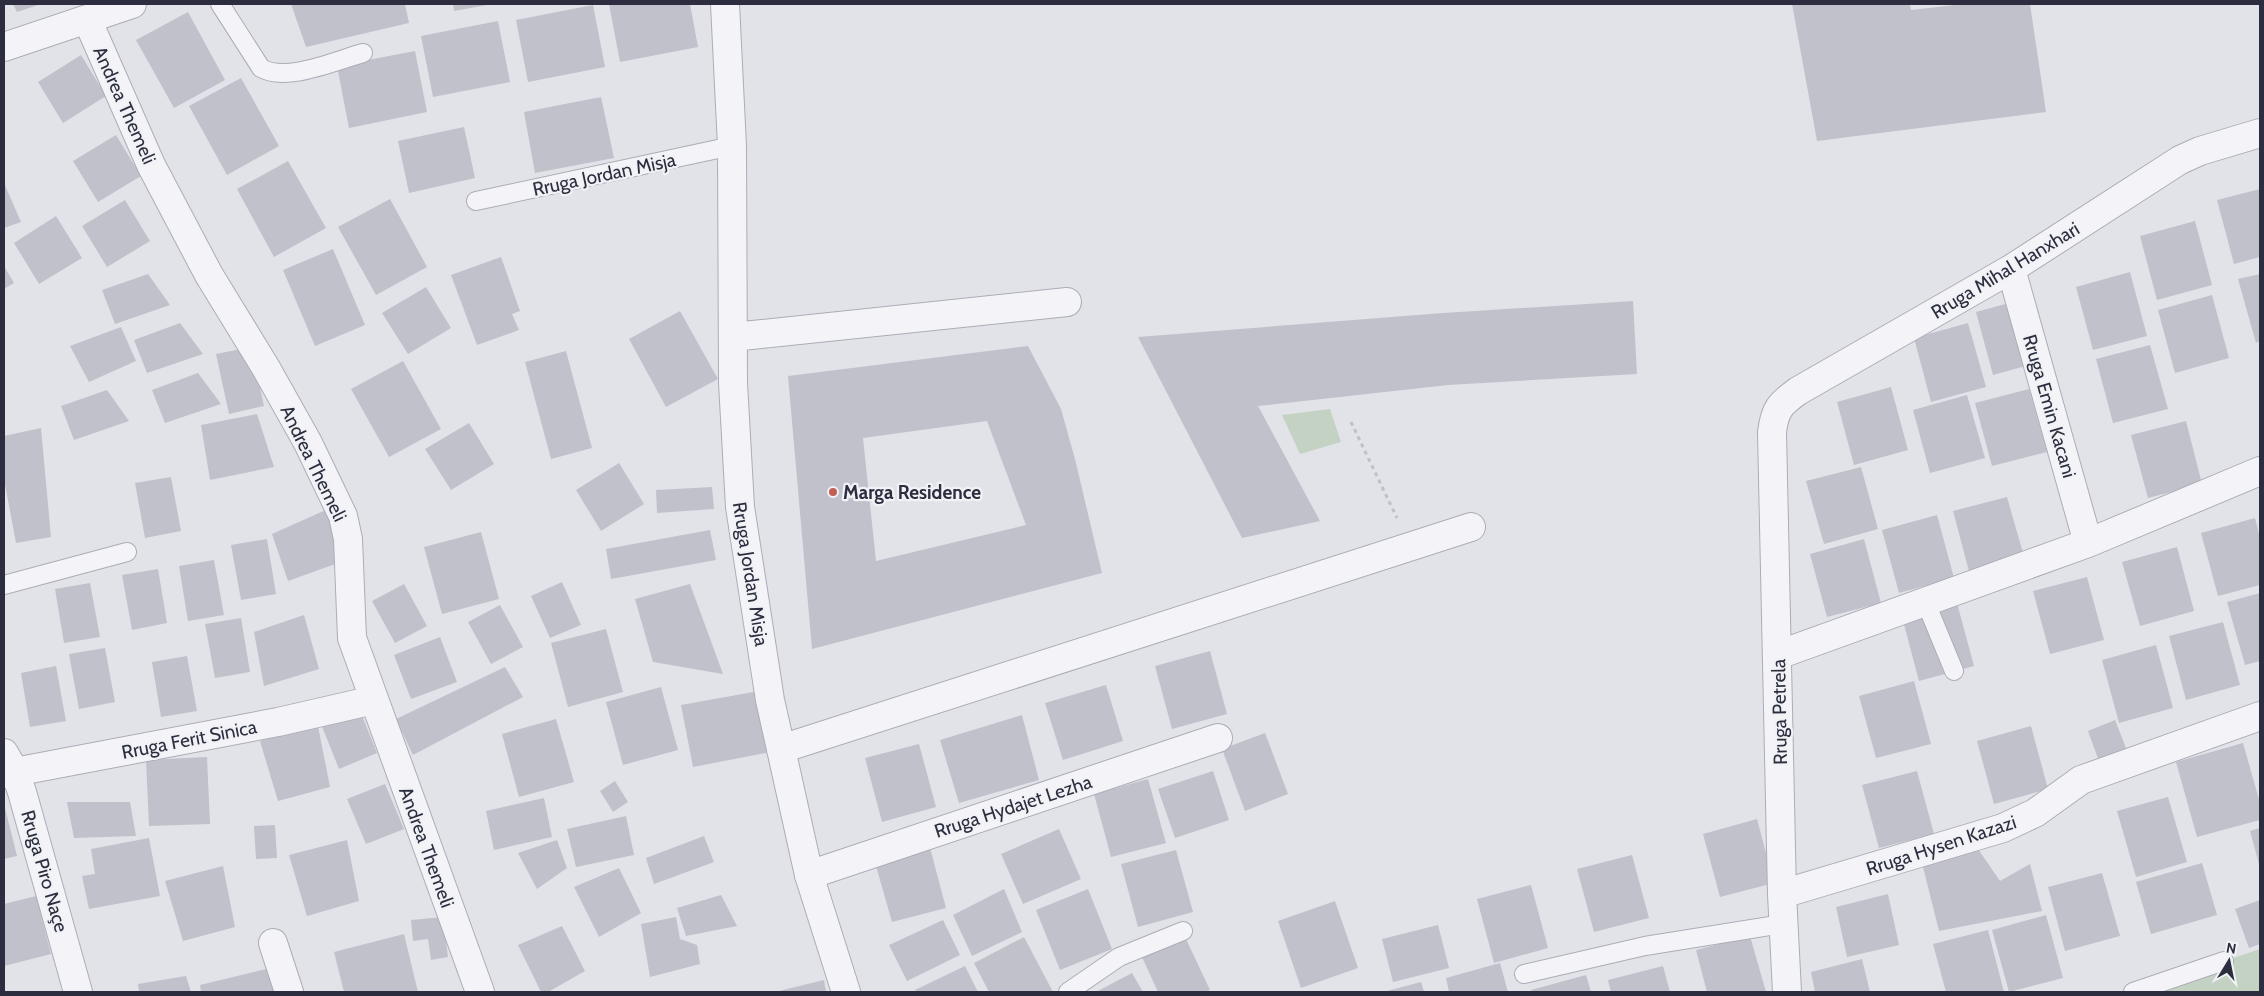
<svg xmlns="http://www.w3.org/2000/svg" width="2264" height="996" font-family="Cabin,sans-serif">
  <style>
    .green { fill: #c4d2c4 }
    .building { fill: #c0c1cb; fill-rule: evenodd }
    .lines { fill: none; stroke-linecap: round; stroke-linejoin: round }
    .service-casing { stroke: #abadb6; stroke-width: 20 }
    .minor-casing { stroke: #abadb6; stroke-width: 30 }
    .tertiary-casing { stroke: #abadb6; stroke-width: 30 }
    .path { stroke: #c0c1c8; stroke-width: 3; stroke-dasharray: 4 4; stroke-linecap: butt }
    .service { stroke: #f4f4f8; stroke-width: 18 }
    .minor { stroke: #f4f4f8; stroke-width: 28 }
    .tertiary { stroke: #f4f4f8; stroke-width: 28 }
    .poi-dot { fill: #c15f53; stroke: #f1f2f6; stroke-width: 2 }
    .labels { text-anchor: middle; stroke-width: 4.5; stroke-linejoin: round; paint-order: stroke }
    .street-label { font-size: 19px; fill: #2c2e3f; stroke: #f1f2f6 }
    .poi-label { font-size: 19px; font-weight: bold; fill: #2c2e3f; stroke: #f1f2f6; text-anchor: start }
  </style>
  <rect width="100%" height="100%" fill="#e2e3e9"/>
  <path class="green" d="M 1330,409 L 1341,442 L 1300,454 L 1282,415 Z
    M 2260,949 L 2260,992 L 2133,992 Z"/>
  <path class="building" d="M 13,4 L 41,4 L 17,12 Z
    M 291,4 L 405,4 L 409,23 L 306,47 Z
    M 453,4 L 487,4 L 487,5 L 454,11 Z
    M 609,4 L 690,4 L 698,47 L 620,62 Z
    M 1792,4 L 1910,4 L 1911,10 L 1964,4 L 2030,4 L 2046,112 L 1817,141 Z
    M 593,5 L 605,67 L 528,82 L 516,20 Z
    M 188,12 L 225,80 L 174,108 L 136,40 Z
    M 498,21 L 510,82 L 433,97 L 421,36 Z
    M 415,51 L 427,112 L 349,128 L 337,66 Z
    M 81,55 L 106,96 L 63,123 L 38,82 Z
    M 241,78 L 279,146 L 227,175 L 189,106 Z
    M 601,97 L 614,158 L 535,173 L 524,112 Z
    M 464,127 L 475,178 L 409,193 L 398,141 Z
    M 116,135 L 141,176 L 98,202 L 73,161 Z
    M 288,161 L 326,228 L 274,257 L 237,189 Z
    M 4,183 L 21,222 L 4,228 Z
    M 2260,189 L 2260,257 L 2234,264 L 2217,200 Z
    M 390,199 L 427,267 L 376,295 L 338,227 Z
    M 125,200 L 150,241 L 107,267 L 82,226 Z
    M 56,216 L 82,258 L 39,284 L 14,243 Z
    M 2195,221 L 2212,285 L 2157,300 L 2140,236 Z
    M 333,249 L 365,325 L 315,346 L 283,270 Z
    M 501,257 L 520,311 L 512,314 L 519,330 L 477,345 L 451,275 Z
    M 4,266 L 14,283 L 4,289 Z
    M 2130,272 L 2147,336 L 2093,350 L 2076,287 Z
    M 148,274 L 170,305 L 115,324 L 102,290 Z
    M 2260,274 L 2260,341 L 2256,343 L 2238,279 Z
    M 426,287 L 451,328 L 408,354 L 382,313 Z
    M 2212,295 L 2229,358 L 2175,373 L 2158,310 Z
    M 2031,297 L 2048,360 L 1993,375 L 1976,312 Z
    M 1633,301 L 1637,374 L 1448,385 L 1258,406 L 1320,521 L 1242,538 L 1138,337 L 1443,313 Z
    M 680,311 L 718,379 L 666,407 L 629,339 Z
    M 180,323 L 203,354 L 147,373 L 134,340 Z
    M 1968,323 L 1986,387 L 1931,402 L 1914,338 Z
    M 121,327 L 136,361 L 89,382 L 70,346 Z
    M 2150,345 L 2168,409 L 2113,423 L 2096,359 Z
    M 1028,346 L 1061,409 L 1075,459 L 1102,573 L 812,649 L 788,376 ZM 987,421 L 1026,525 L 876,561 L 863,438 Z
    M 251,347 L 264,406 L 229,414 L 216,354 Z
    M 566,351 L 592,448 L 551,459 L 525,362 Z
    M 403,361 L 441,429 L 389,457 L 351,389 Z
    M 198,373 L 221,404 L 165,423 L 152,390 Z
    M 1891,387 L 1908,450 L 1854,465 L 1837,402 Z
    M 2029,389 L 2047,452 L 1992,466 L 1975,403 Z
    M 107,390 L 129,421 L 74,440 L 61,406 Z
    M 1967,395 L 1985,458 L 1930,473 L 1913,410 Z
    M 257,414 L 274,467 L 210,480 L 201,425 Z
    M 2186,421 L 2202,484 L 2148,498 L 2131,435 Z
    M 469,423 L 494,464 L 451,490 L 425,449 Z
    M 41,428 L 51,537 L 16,543 L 4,479 L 4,436 Z
    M 619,463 L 644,504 L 601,531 L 576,490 Z
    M 1861,467 L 1878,529 L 1824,544 L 1806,481 Z
    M 171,477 L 181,531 L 145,538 L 135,483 Z
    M 712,487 L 714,509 L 657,513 L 656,490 Z
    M 2007,497 L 2025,560 L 1970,575 L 1953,511 Z
    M 328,509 L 338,563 L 288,581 L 272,534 Z
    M 1937,515 L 1954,578 L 1899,593 L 1882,530 Z
    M 2255,518 L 2260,538 L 2260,585 L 2218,596 L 2201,533 Z
    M 710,530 L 716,560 L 611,579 L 606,549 Z
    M 481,532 L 499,599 L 442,614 L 424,547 Z
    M 267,539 L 276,594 L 241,600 L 231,545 Z
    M 1864,539 L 1881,603 L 1827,617 L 1810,554 Z
    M 2177,547 L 2194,611 L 2140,626 L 2122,562 Z
    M 214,560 L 224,615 L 188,621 L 179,566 Z
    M 158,569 L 167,623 L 132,630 L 122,575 Z
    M 2087,577 L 2104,640 L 2050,654 L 2033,591 Z
    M 562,582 L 581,625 L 550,638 L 531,596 Z
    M 90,583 L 100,637 L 64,643 L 55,589 Z
    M 404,584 L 427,626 L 395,643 L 372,601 Z
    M 690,584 L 723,674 L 653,662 L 635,599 Z
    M 2260,593 L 2260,661 L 2245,665 L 2227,602 Z
    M 1957,603 L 1974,666 L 1919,681 L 1902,617 Z
    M 500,605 L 523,647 L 491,664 L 468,622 Z
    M 304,615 L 319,669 L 264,686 L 254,632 Z
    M 241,618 L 250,672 L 215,678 L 205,624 Z
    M 2223,622 L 2240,685 L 2186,700 L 2169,636 Z
    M 606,629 L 623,692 L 568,707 L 551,643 Z
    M 440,637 L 457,682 L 411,699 L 394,655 Z
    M 2156,645 L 2173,708 L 2119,723 L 2102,660 Z
    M 105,648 L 115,702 L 79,709 L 69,654 Z
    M 1210,651 L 1227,714 L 1172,729 L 1155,666 Z
    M 187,656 L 197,711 L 161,717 L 152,662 Z
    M 56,666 L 66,721 L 30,727 L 21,673 Z
    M 505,667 L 523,697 L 413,755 L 396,719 Z
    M 1914,681 L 1931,744 L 1876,758 L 1859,696 Z
    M 1106,685 L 1123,741 L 1063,760 L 1045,703 Z
    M 661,687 L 678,750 L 623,765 L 606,702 Z
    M 759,691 L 771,752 L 693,767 L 681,705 Z
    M 359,708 L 377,753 L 339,769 L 321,724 Z
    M 1022,715 L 1039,780 L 959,803 L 940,740 Z
    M 556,719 L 574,782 L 519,797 L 502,734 Z
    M 2115,720 L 2128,753 L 2100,764 L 2088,731 Z
    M 318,726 L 330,787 L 278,801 L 260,741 Z
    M 2031,726 L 2048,789 L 1994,804 L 1977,741 Z
    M 1265,733 L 1288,794 L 1245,811 L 1222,749 Z
    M 2243,743 L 2260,803 L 2260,820 L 2197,837 L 2176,762 Z
    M 919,744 L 936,807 L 882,822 L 865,758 Z
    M 207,757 L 210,824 L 149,826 L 146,760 Z
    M 1213,771 L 1229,820 L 1175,838 L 1158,789 Z
    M 1917,771 L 1934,834 L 1879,848 L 1862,785 Z
    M 1148,779 L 1166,843 L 1111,857 L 1094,794 Z
    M 615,781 L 628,802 L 613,812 L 600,791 Z
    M 385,784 L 404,829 L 366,844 L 347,799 Z
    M 2168,797 L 2187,862 L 2136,877 L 2117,811 Z
    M 544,798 L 552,837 L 494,850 L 486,811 Z
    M 67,802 L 130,802 L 136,836 L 74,838 Z
    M 4,804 L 17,856 L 4,859 Z
    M 626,816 L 634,855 L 576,867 L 567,829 Z
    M 1757,819 L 1774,883 L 1720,897 L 1703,834 Z
    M 275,825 L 277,858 L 256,859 L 254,826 Z
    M 2260,828 L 2260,868 L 2250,831 Z
    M 1059,829 L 1081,879 L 1023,904 L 1001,854 Z
    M 704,836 L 714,862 L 654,884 L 646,858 Z
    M 149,838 L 160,896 L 89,909 L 82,876 L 95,874 L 91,849 Z
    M 347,840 L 359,901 L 307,916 L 289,855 Z
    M 557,840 L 567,868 L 537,889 L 518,853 Z
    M 929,844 L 946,908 L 892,922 L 874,859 Z
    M 1976,846 L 2000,881 L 2030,864 L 2042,911 L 1939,931 L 1922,863 Z
    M 1176,850 L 1193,912 L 1138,927 L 1121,864 Z
    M 1632,855 L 1649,918 L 1594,932 L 1577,869 Z
    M 2202,863 L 2217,915 L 2151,934 L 2136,882 Z
    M 223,866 L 235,927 L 183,941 L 165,881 Z
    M 619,868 L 641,913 L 599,937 L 574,887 Z
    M 2102,873 L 2120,936 L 2065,951 L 2048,887 Z
    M 1531,885 L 1548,948 L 1494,963 L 1477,899 Z
    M 1004,889 L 1022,932 L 972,956 L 953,915 Z
    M 1088,889 L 1112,949 L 1060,970 L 1036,910 Z
    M 1888,894 L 1899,945 L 1847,957 L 1836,907 Z
    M 721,895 L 737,926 L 686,936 L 677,908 Z
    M 36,896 L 51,954 L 4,966 L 4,904 Z
    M 2260,900 L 2260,944 L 2249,948 L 2235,909 Z
    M 1335,901 L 1358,968 L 1301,988 L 1278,921 Z
    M 2046,915 L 2063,978 L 2009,992 L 1992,930 Z
    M 443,917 L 448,957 L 431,960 L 428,939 L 413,941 L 411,920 Z
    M 676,917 L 680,939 L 697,945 L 700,964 L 650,977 L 641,924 Z
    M 943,920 L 960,955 L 907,981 L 889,945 Z
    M 1438,925 L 1449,968 L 1393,982 L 1382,939 Z
    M 562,926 L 585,971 L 548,992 L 541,992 L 518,945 Z
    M 1988,930 L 2004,992 L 1946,992 L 1933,944 Z
    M 404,934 L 418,992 L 344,992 L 334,952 Z
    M 1750,936 L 1766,992 L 1707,992 L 1696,950 Z
    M 1024,937 L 1053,992 L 989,992 L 974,963 Z
    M 1185,937 L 1210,990 L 1205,992 L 1158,992 L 1142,957 Z
    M 1862,959 L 1870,992 L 1815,992 L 1811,972 Z
    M 1500,963 L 1508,992 L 1449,992 L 1446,978 Z
    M 965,966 L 978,992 L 916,992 L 915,990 Z
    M 1663,966 L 1670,992 L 1611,992 L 1608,980 Z
    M 270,968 L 276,992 L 201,992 L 200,985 Z
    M 1132,973 L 1143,992 L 1096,992 Z
    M 1586,975 L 1591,992 L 1532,992 L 1531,990 Z
    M 186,976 L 191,992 L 139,992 L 138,984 Z
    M 824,980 L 826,992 L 775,992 Z
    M 1421,982 L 1424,992 L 1383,992 Z"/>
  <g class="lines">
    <g class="service-casing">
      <path id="service" d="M 220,4 L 261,68 C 286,83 337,60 363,53
        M 476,201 L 732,146
        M 4,585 L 127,552
        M 1926,603 L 1954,671
        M 1524,974 L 1645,946 L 1783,924
        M 1068,992 L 1119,957 L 1183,931
        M 2133,992 L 2224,961"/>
    </g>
    <g class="minor-casing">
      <path id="minor" d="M 87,19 L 151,165 L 209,275 L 266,368 L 308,443 L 343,516 L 348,539 L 352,638 L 480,992
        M 4,47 L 132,4
        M 2011,269 L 2088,543
        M 733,337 L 1067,302
        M 1778,655 L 2088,543 L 2260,471
        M 781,749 L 1471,527
        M 4,753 L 15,772 L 22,792 L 78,992
        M 4,774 L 278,722 L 374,700
        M 809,875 L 1218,738
        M 1782,894 L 2003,828 L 2035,813 L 2081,780 L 2260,716
        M 273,943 L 289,992
        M 1787,992 L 1782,894 L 1772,432 C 1775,409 1780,404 1798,391 L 2011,269 L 2180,160 L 2200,151 L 2260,133"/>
    </g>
    <g class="tertiary-casing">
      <path id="tertiary" d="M 725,4 L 732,146 L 733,383 L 740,507 L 770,700 L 781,749 L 809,875 L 846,992"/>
    </g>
    <path class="path" d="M 1351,422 L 1397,518"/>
    <use href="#service" class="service"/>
    <use href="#minor" class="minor"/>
    <use href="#tertiary" class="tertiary"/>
  </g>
  <circle class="poi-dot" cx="833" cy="492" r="5"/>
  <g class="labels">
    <g class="street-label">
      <text transform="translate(125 105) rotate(66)" y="7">Andrea Themeli</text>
      <text transform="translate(604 174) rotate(-12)" y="7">Rruga Jordan Misja</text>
      <text transform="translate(2005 270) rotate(-31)" y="7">Rruga Mihal Hanxhari</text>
      <text transform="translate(2050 406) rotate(74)" y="7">Rruga Emin Kacani</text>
      <text transform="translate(314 463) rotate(64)" y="7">Andrea Themeli</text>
      <text transform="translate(751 574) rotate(81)" y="7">Rruga Jordan Misja</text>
      <text transform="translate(1779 712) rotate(-91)" y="7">Rruga Petrela</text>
      <text transform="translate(189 739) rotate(-11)" y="7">Rruga Ferit Sinica</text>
      <text transform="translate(1013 806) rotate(-18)" y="7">Rruga Hydajet Lezha</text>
      <text transform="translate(1941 845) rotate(-18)" y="7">Rruga Hysen Kazazi</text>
      <text transform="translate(427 847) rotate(70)" y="7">Andrea Themeli</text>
      <text transform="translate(45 871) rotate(74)" y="7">Rruga Piro Naçe</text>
    </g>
    <g class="poi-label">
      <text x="843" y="499">Marga Residence</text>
    </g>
  </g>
  <rect width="2264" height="996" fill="none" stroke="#2c2e3f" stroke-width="10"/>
  <g transform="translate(2229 961) rotate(10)" stroke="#f1f2f6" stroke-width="4" paint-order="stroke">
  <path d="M0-4L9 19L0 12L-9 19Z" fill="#2c2e3f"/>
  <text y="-8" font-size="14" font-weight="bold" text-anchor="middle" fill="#2c2e3f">N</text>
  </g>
</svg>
